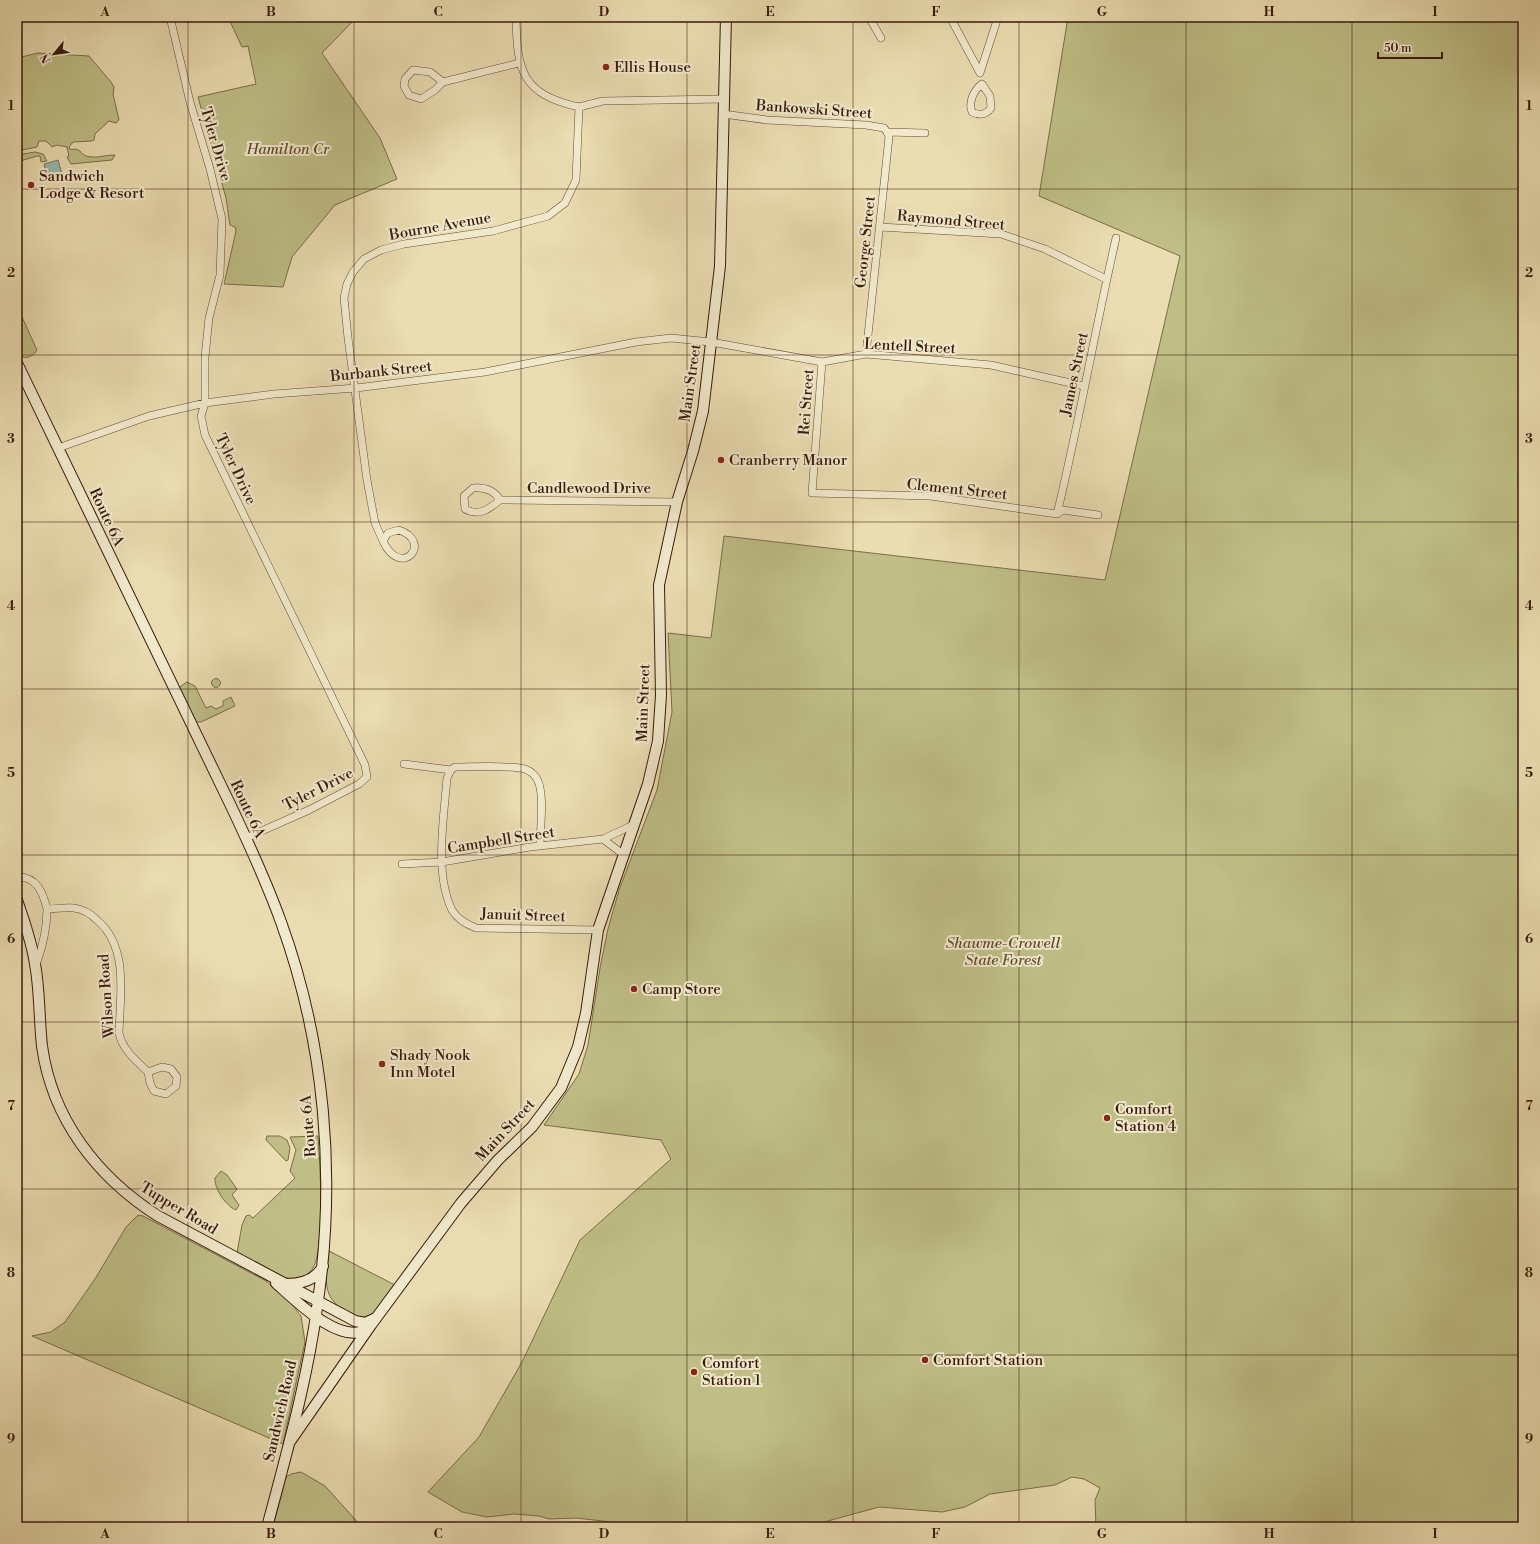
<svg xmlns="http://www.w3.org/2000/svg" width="1540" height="1544" font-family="'Libre Bodoni',serif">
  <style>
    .green { fill: #bfbe86; stroke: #7c6c49 }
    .water { fill: #98bbaf; stroke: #727a6e }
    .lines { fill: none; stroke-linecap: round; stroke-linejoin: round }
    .minor-casing { stroke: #664a35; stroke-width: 8 }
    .secondary-casing { stroke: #3a190c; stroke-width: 12 }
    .minor { stroke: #f1e9cc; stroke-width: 7 }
    .secondary { stroke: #f1e9cc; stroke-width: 10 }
    .grid { fill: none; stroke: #3a190c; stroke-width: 1; stroke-opacity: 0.55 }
    .poi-dot { fill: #8f2418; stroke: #f1e9cc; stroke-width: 1.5 }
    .labels { text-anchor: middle; stroke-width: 4; stroke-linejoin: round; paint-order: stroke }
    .poi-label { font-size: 15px; fill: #3a190c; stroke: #f1e9cc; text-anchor: start }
    .street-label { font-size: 15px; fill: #3a190c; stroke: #f1e9cc }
    .park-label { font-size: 15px; font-style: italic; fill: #624b31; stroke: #f1e9cc }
    .neatline { fill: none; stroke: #3a190c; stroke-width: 1.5 }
    .grid-label { font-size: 13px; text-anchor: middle; font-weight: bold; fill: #3a190c }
  </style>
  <rect width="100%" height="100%" fill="#eaddb1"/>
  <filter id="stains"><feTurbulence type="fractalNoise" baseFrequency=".005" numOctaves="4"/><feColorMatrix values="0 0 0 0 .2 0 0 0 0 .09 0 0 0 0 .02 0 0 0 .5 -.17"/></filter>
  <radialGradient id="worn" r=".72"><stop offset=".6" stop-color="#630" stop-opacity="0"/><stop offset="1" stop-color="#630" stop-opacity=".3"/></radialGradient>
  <path class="green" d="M 228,17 L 357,17 L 322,53 L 380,138 L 397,179 L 335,205 L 292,257 L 283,287 L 224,284 L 236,231 L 235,227 L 230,225 L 226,198 L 198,97 L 256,84 L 248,46 L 242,47 Z
    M 1068,17 L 1523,17 L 1523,1527 L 1096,1527 L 1095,1500 L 1100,1488 L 1084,1479 L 1072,1477 L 1055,1485 L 990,1494 L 965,1507 L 942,1512 L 879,1507 L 806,1527 L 656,1527 L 576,1518 L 549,1519 L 539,1516 L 514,1514 L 487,1517 L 462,1512 L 428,1492 L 479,1437 L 522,1362 L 580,1240 L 671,1159 L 661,1140 L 544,1125 L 579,1074 L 588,1045 L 600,968 L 608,929 L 619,890 L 657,790 L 672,712 L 668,633 L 711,638 L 724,536 L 1105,580 L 1180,256 L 1039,196 Z
    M 38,53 L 89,56 L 111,82 L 114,87 L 113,94 L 119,120 L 116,123 L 109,121 L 95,134 L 94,140 L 92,141 L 73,142 L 69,147 L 70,149 C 72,150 74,149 76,149 C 81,150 82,155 86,156 C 97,159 104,155 115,155 L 112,160 L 71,164 L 67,157 L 69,156 L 67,147 L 57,145 L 52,147 L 46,141 L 39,141 L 37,147 L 17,151 L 17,58 Z
    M 35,152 L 43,154 L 47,161 L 41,162 L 40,156 L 37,156 L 17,162 L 17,155 Z
    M 17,306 L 37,350 C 34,355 28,359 22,357 L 17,350 Z
    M211.5 683a4.5 4.5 0 1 1 9 0a4.5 4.5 0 1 1-9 0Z
    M 187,682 L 195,686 L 206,708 L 211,706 L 216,709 L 223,706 L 223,701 L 231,697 L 235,706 L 201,722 L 195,722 L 179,690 L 181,686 Z
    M 267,1136 L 280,1136 L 287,1140 L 290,1148 L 288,1160 L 286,1161 L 266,1140 Z
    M 318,1136 C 320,1161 325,1249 313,1268 C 307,1277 297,1280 286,1278 L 237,1253 L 242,1225 L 246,1216 L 249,1215 L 253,1218 L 295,1178 L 290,1171 L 296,1150 L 290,1137 Z
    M 221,1171 L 227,1175 L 237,1189 L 232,1195 L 239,1205 L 236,1210 C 227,1207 214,1189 215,1178 Z
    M 138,1215 L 143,1216 L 266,1281 L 290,1302 L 301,1316 L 305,1342 L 283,1444 L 32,1336 L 51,1332 L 65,1322 L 95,1279 L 126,1227 Z
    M 329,1251 L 395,1285 L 372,1316 C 362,1319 357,1317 348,1313 C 320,1297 326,1279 329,1251 Z
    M 301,1472 L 325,1486 L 362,1527 L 273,1527 L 286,1477 L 291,1474 Z"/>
  <path class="water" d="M 58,160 L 62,174 L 54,176 L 46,172 L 44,164 Z"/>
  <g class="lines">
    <g class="minor-casing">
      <path id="minor" d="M 170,17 L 190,102 L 210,169 L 222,219 L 220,275 L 209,318 L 205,357 L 205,403 L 201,416 L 205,435 L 365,765 L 367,777 L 359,784 L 309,810 L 246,838
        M 516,17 C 517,72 522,94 579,107
        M 869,17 L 881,38
        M 950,17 L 980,73 L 998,17
        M 443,82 L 430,72 L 413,70 L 405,79 L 404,86 L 409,95 L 421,99 L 435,90 L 443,82 L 519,63
        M 982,84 L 990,96 L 991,108 C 986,115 980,116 972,112 C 968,102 974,90 982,84 Z
        M 723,114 L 767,120 L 866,125 L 884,128 L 887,132 L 925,133
        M 880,227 L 1001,234 L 1045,249 L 1106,279
        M 866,354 L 889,137 L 887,132
        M 822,362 L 812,493 L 930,496 L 1057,514 L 1063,510 L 1098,515
        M 58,448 L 149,416 L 205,403 L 274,394 L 356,388 L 485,372 L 636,342 L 671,338 L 711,342 L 822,362 L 866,354 L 991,365 L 1084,386
        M 500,500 C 494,490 484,487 473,488 L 464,496 L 465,509 C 479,517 489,509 500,500 L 677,502
        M 1057,514 C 1079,423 1095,330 1116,238
        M 399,530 C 434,542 401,580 383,541 L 388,533 Z
        M 383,541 L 375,523 L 367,480 L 348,338 L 344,298 L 347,284 L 353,272 L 364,259 L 381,250 L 404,244 L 493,231 L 548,216 L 565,203 L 576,180 L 579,107 L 603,101 L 723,99
        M 404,764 L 451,770 L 455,767 C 473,767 509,765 525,769 C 530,771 535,775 537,779 C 545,792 540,830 540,846
        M 451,770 L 447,778 C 444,817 434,873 452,910 C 457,919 466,924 476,928 L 598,930
        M 603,839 L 624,855
        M 402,864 L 442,862 L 530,847 L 603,839 L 635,824
        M 17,877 C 37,876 43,893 47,909 C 56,909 65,907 74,908 C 84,909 91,914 98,921 C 129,948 120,996 119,1033 C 122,1049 136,1061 148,1072
        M 36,965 C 43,946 47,929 47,909
        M 162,1067 L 171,1069 L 177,1077 L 176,1086 L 166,1094 L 154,1091 L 150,1083 L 148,1072 Z"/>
    </g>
    <g class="secondary-casing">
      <path id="secondary" d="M 17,363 L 231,806 C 249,844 267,883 281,922 C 325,1043 336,1175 318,1301 C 308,1378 287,1452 267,1527
        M 17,900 C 24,921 32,942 35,964 C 40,991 39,1019 42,1046 C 52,1119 97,1177 158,1216 L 355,1321 L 365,1323 L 376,1318
        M 276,1283 C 294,1299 342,1348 368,1328
        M 286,1284 C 301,1284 316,1280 323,1266
        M 289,1443 L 371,1325 L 461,1203 L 498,1160 L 532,1127 L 561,1088 L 578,1047 L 586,1013 L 598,930 L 648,784 L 658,741 L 661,695 L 659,585 L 677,502 L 693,451 L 703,411 L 720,266 L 726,17"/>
    </g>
    <use href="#minor" class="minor"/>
    <use href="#secondary" class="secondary"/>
  </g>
  <path class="grid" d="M 188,17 L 188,1527M 354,17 L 354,1527M 521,17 L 521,1527M 687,17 L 687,1527M 853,17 L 853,1527M 1019,17 L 1019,1527M 1186,17 L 1186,1527M 1352,17 L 1352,1527M 17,189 L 1523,189M 17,355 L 1523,355M 17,522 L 1523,522M 17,689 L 1523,689M 17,855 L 1523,855M 17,1022 L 1523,1022M 17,1189 L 1523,1189M 17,1355 L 1523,1355"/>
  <g class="poi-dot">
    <circle cx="606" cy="67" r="4"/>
    <circle cx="31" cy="185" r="4"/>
    <circle cx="721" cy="460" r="4"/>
    <circle cx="634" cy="989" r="4"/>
    <circle cx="382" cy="1064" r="4"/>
    <circle cx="1107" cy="1118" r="4"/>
    <circle cx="925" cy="1360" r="4"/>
    <circle cx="694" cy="1372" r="4"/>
  </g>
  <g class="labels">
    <g class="poi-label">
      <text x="614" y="72">Ellis House</text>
      <text x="39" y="181">Sandwich<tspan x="39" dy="17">Lodge &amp; Resort</tspan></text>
      <text x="729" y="465">Cranberry Manor</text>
      <text x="642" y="994">Camp Store</text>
      <text x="390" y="1060">Shady Nook<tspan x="390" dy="17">Inn Motel</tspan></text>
      <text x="1115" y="1114">Comfort<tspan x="1115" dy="17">Station 4</tspan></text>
      <text x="933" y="1365">Comfort Station</text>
      <text x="702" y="1368">Comfort<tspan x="702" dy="17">Station 1</tspan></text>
    </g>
    <g class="street-label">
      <text transform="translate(814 109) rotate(4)" y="5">Bankowski Street</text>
      <text transform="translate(216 144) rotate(74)" y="5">Tyler Drive</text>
      <text transform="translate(951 220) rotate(5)" y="5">Raymond Street</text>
      <text transform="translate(440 226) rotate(-10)" y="5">Bourne Avenue</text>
      <text transform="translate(865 242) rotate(-84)" y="5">George Street</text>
      <text transform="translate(910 346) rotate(3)" y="5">Lentell Street</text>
      <text transform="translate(381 371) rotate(-6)" y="5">Burbank Street</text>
      <text transform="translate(1074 374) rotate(-78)" y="5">James Street</text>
      <text transform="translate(690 383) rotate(-82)" y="5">Main Street</text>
      <text transform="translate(806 402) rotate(-86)" y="5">Rei Street</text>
      <text transform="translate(236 469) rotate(65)" y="5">Tyler Drive</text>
      <text x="589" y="493">Candlewood Drive</text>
      <text transform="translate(957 489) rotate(6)" y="5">Clement Street</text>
      <text transform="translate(107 517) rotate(65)" y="5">Route 6A</text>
      <text transform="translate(643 703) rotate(-88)" y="5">Main Street</text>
      <text transform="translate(318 789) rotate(-27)" y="5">Tyler Drive</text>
      <text transform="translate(248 809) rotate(65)" y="5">Route 6A</text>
      <text transform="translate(501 840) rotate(-9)" y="5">Campbell Street</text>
      <text transform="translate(523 915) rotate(2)" y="5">Januit Street</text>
      <text transform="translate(106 996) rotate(-94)" y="5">Wilson Road</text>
      <text transform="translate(308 1126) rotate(-95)" y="5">Route 6A</text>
      <text transform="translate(505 1130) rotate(-47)" y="5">Main Street</text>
      <text transform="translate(179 1208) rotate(31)" y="5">Tupper Road</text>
      <text transform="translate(280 1411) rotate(-77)" y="5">Sandwich Road</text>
    </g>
    <g class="park-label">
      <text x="288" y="154">Hamilton Cr</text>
      <text x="1003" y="948">Shawme-Crowell<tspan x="1003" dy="17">State Forest</tspan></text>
    </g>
  </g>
  <rect width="1540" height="1544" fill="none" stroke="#eaddb1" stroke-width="44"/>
  <g transform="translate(54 54) rotate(241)" stroke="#f1e9cc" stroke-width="3" paint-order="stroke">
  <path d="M0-3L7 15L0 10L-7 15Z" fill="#3a190c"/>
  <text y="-6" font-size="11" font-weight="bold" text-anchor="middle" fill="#3a190c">N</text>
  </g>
  <path d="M1378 52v6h64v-6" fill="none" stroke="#3a190c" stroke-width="2"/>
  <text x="1384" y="52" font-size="12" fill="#3a190c" stroke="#f1e9cc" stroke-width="3" paint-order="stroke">50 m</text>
  <rect x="22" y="22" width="1496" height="1500" class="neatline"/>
  <g class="grid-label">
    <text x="105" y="16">A</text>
    <text x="271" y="16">B</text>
    <text x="438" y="16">C</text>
    <text x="604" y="16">D</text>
    <text x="770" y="16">E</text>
    <text x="936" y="16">F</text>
    <text x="1102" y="16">G</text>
    <text x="1269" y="16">H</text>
    <text x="1435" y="16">I</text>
    <text x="11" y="110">1</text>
    <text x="1529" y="110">1</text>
    <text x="11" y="277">2</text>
    <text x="1529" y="277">2</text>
    <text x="11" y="443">3</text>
    <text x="1529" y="443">3</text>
    <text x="11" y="610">4</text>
    <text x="1529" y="610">4</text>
    <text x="11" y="777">5</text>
    <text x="1529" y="777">5</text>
    <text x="11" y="943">6</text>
    <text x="1529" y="943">6</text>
    <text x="11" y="1110">7</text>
    <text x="1529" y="1110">7</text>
    <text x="11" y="1277">8</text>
    <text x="1529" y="1277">8</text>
    <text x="11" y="1443">9</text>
    <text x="1529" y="1443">9</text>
    <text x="105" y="1538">A</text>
    <text x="271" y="1538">B</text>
    <text x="438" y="1538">C</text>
    <text x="604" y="1538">D</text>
    <text x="770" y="1538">E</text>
    <text x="936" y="1538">F</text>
    <text x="1102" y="1538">G</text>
    <text x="1269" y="1538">H</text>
    <text x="1435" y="1538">I</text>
  </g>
  <rect width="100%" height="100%" filter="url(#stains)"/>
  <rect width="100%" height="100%" fill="url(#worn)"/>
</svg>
